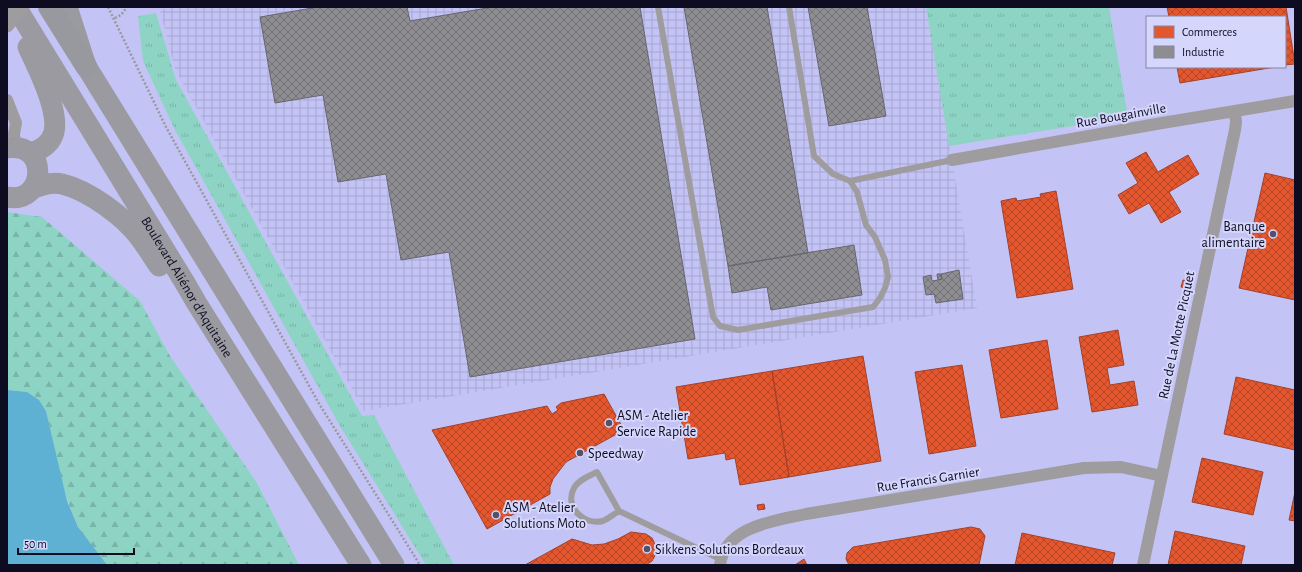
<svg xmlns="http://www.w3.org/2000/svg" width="1302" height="572" font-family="'Alegreya Sans',sans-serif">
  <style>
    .built { fill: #c3c4f5; fill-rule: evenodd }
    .industrial { fill: url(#industrial-grid) }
    .grass { fill: url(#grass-tufts) }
    .forest { fill: url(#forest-firs) }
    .water { fill: #5eb1d2 }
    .shops { fill: url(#shops-cross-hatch); stroke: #a4402a }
    .industry { fill: url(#industry-cross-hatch); stroke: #676670 }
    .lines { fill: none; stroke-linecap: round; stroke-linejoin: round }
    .path { stroke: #99989d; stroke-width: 2.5; stroke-dasharray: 2 2; stroke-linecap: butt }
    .service { stroke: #9e9c9e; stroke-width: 6 }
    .minor { stroke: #9e9c9e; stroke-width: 12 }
    .trunk { stroke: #9a9aa0; stroke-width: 21 }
    .motorway { stroke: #98989f; stroke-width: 22 }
    .tertiary-bridge { stroke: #9e9c9e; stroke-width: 15 }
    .poi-dot { fill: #525168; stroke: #d5d6fb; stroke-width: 1.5 }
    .labels { text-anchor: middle; stroke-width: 4; stroke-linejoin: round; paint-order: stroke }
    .street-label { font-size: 14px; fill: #0d0c20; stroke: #d5d6fb }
    .poi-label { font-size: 14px; fill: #0d0c20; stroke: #d5d6fb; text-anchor: start }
  </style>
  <defs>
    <pattern id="industrial-grid" width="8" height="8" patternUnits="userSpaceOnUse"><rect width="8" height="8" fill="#c3c4f5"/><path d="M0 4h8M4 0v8" fill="none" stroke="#a6a7d2"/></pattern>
    <pattern id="grass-tufts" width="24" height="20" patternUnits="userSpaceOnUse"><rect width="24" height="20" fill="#8dd4c4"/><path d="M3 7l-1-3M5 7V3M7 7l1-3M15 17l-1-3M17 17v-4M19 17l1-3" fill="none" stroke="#78b5a8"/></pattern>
    <pattern id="forest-firs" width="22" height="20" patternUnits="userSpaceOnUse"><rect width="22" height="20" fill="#8dd4c4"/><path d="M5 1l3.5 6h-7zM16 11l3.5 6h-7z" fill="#78b5a8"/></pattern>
    <pattern id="shops-cross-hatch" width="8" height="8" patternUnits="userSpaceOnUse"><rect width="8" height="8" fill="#e4572e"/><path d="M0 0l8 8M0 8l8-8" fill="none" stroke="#b74627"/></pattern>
    <pattern id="industry-cross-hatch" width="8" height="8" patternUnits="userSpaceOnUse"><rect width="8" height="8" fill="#8d8d92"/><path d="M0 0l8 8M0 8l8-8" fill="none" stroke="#727277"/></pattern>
  </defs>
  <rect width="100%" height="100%" fill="#d1d2ed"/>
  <path class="built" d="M 7,7 L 1295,7 L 1295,565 L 7,565 ZM 1147,17 L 1285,17 L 1285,67 L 1147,67 Z"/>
  <path class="industrial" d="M 175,7 L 926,7 L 977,308 L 364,411 L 175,69 L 160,10 Z"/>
  <path class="grass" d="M 926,7 L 1109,7 L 1128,117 L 949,146 Z
    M 156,13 L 176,80 L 362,416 L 374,415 L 454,565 L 426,565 L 340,426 L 175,130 L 143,61 L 138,16 Z"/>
  <path class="forest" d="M 7,212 L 42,217 L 140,301 L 170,356 L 257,483 L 299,565 L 107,565 C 97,553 85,540 78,526 C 61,493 55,447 46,411 L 39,400 L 27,392 L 7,390 Z"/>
  <path class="water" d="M 7,390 L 27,392 L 39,400 L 46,411 L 67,501 L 78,527 L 107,565 L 7,565 Z"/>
  <path class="shops" d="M 1167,7 L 1286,7 L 1295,64 L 1285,65 L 1285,17 L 1169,17 Z
    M 1177,67 L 1275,67 L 1180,83 Z
    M 1146,152 L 1158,172 L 1188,155 L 1199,174 L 1169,192 L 1181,212 L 1161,223 L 1149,203 L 1129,214 L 1118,195 L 1138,183 L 1126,163 Z
    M 1265,173 L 1295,180 L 1295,300 L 1239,288 Z
    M 1056,191 L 1073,289 L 1017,298 L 1001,201 L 1016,198 L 1017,201 L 1041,197 L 1040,194 Z
    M 1183,280 L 1190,281 L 1189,289 L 1181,287 Z
    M 1118,330 L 1124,365 L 1107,368 L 1110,385 L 1134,381 L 1138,405 L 1092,412 L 1079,337 Z
    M 1047,340 L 1058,409 L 1001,418 L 989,350 Z
    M 863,356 L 881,461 L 789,477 L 772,371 Z
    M 962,365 L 976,446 L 929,454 L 915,372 Z
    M 772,371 L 789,477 L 740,485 L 735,458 L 726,460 L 725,453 L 688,459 L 676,387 Z
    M 1236,377 L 1295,390 L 1295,450 L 1224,434 Z
    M 604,394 L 624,430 L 566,462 L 553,479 L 550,487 L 550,494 L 487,529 L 432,430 L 547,406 L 552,414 L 558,410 L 556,407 L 561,403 Z
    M 1202,458 L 1263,472 L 1253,515 L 1192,502 Z
    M 1295,492 L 1295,521 L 1289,520 Z
    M 764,504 L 765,509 L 758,510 L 757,505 Z
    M 971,527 L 980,529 L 985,536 L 979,565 L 849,565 L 846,559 L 847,553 L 853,547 Z
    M 1175,531 L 1245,546 L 1241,565 L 1168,565 Z
    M 631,532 L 646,534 L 652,538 L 654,542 L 656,548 L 656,554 L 652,561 L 646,565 L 611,565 L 610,564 L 607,565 L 525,565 L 572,539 L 592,545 L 604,544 L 618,539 Z
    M 1022,533 L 1115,553 L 1112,565 L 1015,565 Z
    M 804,559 L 807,565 L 795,565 Z"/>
  <path class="industry" d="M 318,7 L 407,7 L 410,21 L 493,7 L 640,7 L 695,339 L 470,377 L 449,252 L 401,260 L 386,174 L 338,182 L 323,95 L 275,103 L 260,17 Z
    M 684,7 L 767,7 L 808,253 L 728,266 Z
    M 808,7 L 867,7 L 886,116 L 829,126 Z
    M 854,245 L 862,295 L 771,310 L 767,287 L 732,293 L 728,266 Z
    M 959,270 L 963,299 L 936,303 L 934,294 L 926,295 L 923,277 L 931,275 L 932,281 L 938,280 L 942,279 L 941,274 Z
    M 937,274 L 941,274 L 942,279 L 938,280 Z"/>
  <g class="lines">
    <path class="path" d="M 108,7 L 166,127 L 318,402 L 420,565
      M 115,18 L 121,15 L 127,7"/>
    <path class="service" d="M 658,7 L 713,317 L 720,326 L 738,330 L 873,307 L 880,298 L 885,288 L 888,277 L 885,260 L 875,237 L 866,225 L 857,192 L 850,181
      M 789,7 L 814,156 L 833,174 L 850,181 L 952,160
      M 619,511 C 614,514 608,519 603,521 C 583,526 564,506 574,488 C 578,480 589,476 597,472 L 619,511 L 720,559"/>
    <path class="minor" d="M 7,100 L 16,123 L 14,134 L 15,147
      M 952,160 L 1162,123 L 1295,101
      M 720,565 C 725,526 775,521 806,514 L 1084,468 L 1121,467 L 1162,476
      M 1143,565 L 1235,130 L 1236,122 L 1235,112"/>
    <g class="trunk">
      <path id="s1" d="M 16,7 L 185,283 L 196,302 L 361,565"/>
      <path d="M 67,7 L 86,66 L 394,565"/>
      <path d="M 28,47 C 38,68 59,110 54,132 C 51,144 41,150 30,153"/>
      <path d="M 7,148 C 50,141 46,205 7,197"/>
      <path d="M 32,189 C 41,185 52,182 62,184 C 88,190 125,217 140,238 C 147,247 153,257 159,266"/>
    </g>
    <path class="motorway" d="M 49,7 L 86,66"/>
    <path class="tertiary-bridge" d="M 7,25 L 21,7"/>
  </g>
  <g class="poi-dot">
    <circle cx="1273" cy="234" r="4"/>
    <circle cx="609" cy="423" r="4"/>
    <circle cx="580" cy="453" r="4"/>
    <circle cx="496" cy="515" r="4"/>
    <circle cx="647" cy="549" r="4"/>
  </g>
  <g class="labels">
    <g class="street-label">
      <text transform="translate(1121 115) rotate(-10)" y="5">Rue Bougainville</text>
      <text dy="5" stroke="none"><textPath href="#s1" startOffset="328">Boulevard Aliénor d'Aquitaine</textPath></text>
      <text transform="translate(1176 335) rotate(-78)" y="5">Rue de La Motte Picquet</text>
      <text transform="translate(928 479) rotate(-9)" y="5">Rue Francis Garnier</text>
    </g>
    <g class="poi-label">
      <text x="1265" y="231" text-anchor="end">Banque<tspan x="1265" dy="16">alimentaire</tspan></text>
      <text x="617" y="420">ASM - Atelier<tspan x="617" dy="16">Service Rapide</tspan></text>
      <text x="588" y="458">Speedway</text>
      <text x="504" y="512">ASM - Atelier<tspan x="504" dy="16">Solutions Moto</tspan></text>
      <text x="655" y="554">Sikkens Solutions Bordeaux</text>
    </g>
  </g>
  <rect width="1302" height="572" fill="none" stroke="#0d0c20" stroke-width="16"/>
  <rect x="1146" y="16" width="140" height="52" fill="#d5d6fb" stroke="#8585a3"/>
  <rect x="1154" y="26" width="20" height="12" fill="#e4572e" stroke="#8585a3"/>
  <text x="1182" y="36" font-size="12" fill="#0d0c20">Commerces</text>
  <rect x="1154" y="46" width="20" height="12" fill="#8d8d92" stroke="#8585a3"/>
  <text x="1182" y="56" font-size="12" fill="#0d0c20">Industrie</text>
  <path d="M18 548v6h116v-6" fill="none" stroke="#0d0c20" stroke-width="2"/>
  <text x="24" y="548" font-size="12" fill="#0d0c20" stroke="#d5d6fb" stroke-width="3" paint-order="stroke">50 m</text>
</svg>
